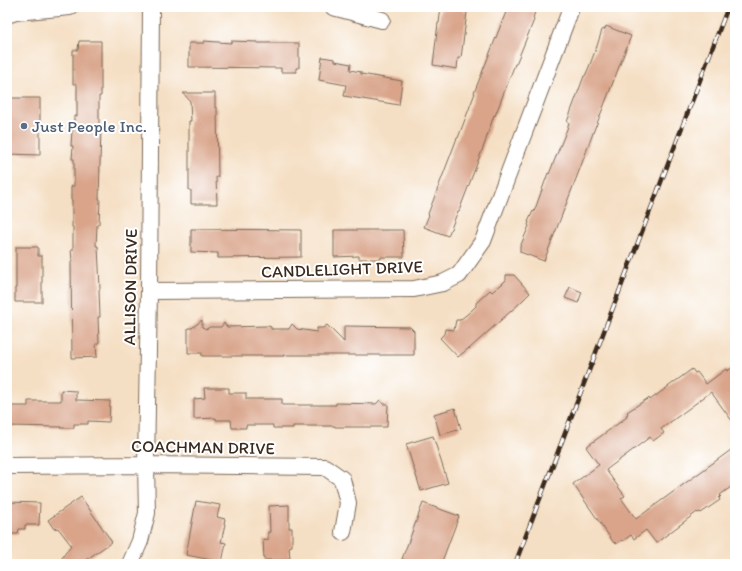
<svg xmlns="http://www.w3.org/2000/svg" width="742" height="571" font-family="Itim,sans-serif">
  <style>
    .building { fill: #d9a48a }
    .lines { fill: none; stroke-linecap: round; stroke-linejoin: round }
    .minor-casing { stroke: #7c6958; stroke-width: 18 }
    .minor { stroke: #fff; stroke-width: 16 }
    .rail-casing { stroke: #3b2a1e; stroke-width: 4.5 }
    .rail { stroke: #fff; stroke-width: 3; stroke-dasharray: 9; stroke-linecap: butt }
    .service-dot { fill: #5c6f8a; stroke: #fff; stroke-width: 1.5 }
    .labels { text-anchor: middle; stroke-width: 4; stroke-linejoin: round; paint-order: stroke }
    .service-label { font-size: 17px; fill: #4e5e75; stroke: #fff; text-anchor: start }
    .street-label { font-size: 17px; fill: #3b2a1e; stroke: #fff }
  </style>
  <rect width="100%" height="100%" fill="#fff"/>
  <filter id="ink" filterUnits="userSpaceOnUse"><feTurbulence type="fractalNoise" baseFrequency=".025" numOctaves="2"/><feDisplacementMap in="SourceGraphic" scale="8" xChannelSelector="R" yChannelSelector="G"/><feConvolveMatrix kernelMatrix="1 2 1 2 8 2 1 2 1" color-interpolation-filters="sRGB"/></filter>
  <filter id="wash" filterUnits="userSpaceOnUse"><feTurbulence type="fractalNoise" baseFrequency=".012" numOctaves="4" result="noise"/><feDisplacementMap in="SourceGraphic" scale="16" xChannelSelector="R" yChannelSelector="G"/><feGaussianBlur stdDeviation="0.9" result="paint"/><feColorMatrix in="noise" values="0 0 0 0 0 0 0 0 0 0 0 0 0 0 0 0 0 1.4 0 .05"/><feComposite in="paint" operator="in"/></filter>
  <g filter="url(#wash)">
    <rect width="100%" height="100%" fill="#f5dfc4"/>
    <g id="blocks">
      <path class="building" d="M 441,7 L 464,7 L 463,11 L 467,12 L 461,58 L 458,58 L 457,69 L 433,65 L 438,23 L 439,23 Z
        M 508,7 L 522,7 L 535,12 L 533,18 L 534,20 L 516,64 L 515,64 L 495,116 L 494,115 L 486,139 L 486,140 L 459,211 L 458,211 L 448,236 L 424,227 L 429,215 L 428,214 L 446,167 L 457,138 L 458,138 L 475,93 L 474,93 Z
        M 606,26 L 631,36 L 596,126 L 596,125 L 579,171 L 544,261 L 520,252 L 520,247 L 529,226 L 528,225 L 529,222 L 528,222 L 533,211 L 534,212 L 548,173 L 549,174 L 567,129 L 569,123 L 567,122 L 584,76 L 585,76 L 589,67 L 597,46 L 602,30 L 605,29 Z
        M 79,41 L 101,41 L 101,96 L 99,96 L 99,124 L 101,126 L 99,199 L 100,199 L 99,224 L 97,225 L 96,246 L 98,246 L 100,289 L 99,290 L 100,317 L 98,317 L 99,344 L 96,344 L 97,357 L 72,358 L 71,262 L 72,261 L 71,250 L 73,250 L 73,227 L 72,227 L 72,200 L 71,200 L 71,186 L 74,186 L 74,159 L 72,159 L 73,146 L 71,146 L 72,130 L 74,130 L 74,116 L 77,116 L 77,84 L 73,84 L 73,50 L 78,50 Z
        M 204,41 L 231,43 L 231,41 L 257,42 L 257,43 L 299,43 L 299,68 L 296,68 L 296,72 L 281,72 L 281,68 L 189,67 L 189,43 L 204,43 Z
        M 322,57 L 335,59 L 335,61 L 351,64 L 350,70 L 361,72 L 361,74 L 402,81 L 399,105 L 344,96 L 346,85 L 319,80 Z
        M 183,93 L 215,93 L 215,108 L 217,108 L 218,177 L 216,177 L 217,204 L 191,204 L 191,190 L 189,190 L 189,121 L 191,121 L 190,101 Z
        M 7,98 L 40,98 L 40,155 L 7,154 Z
        M 191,229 L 301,230 L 301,257 L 218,258 L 218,253 L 191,252 Z
        M 334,230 L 403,230 L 404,257 L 381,257 L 381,259 L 359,259 L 359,256 L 334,257 Z
        M 16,247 L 38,247 L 38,256 L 42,256 L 42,302 L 15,302 L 15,288 L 16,288 Z
        M 506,275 L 514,275 L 530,293 L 521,302 L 469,349 L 469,348 L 458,357 L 440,338 L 444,334 L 445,329 L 454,330 L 456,320 L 460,320 L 471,311 L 476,306 L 476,303 L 490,290 L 492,292 L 502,284 L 506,280 Z
        M 570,287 L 582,292 L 578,303 L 565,298 Z
        M 202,320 L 202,327 L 206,329 L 210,327 L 221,327 L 224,323 L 227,327 L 268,326 L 271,327 L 271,329 L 289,329 L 292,324 L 297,329 L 317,332 L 317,328 L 323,328 L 327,325 L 344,342 L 344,326 L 410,327 L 414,331 L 414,355 L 284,355 L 284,356 L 202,356 L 202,353 L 188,353 L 188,328 L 192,328 Z
        M 735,366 L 735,425 L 711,392 L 661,429 L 664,433 L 653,441 L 650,437 L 606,470 L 625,496 L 621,498 L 636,519 L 735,447 L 735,484 L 720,495 L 721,496 L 719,498 L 720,500 L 701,513 L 700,512 L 698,513 L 697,512 L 656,543 L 646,530 L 634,539 L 631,535 L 623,541 L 622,540 L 616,544 L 615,542 L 614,543 L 573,484 L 599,465 L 586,447 L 627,417 L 626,415 L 628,414 L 627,412 L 647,399 L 647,400 L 649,398 L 650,400 L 692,369 L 695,373 L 697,372 L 706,384 L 726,369 L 727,371 Z
        M 204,388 L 229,388 L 229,393 L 246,393 L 246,399 L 282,399 L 282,405 L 336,405 L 336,403 L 376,404 L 380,400 L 383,404 L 388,404 L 387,427 L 335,427 L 335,426 L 293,426 L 293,428 L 273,428 L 273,425 L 246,425 L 246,428 L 232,428 L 231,420 L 216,420 L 216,418 L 194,419 L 194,399 L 205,398 Z
        M 61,390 L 76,391 L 76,400 L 110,401 L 109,422 L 88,421 L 88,424 L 74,424 L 74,428 L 60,428 L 61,427 L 7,426 L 7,406 L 28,406 L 28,401 L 61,401 Z
        M 455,408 L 461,429 L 440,435 L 434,414 Z
        M 433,436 L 448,483 L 421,491 L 406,444 Z
        M 81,497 L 112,542 L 80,564 L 58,564 L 71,545 L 58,528 L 54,529 L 48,520 Z
        M 196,501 L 220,505 L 217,517 L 225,519 L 224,524 L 225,524 L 221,542 L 226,543 L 222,562 L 186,555 Z
        M 7,502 L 40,503 L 39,525 L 25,525 L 25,529 L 19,529 L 18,534 L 7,534 Z
        M 423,503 L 459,516 L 441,564 L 414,564 L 402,559 Z
        M 289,505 L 289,528 L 292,528 L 292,546 L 289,547 L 290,560 L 264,560 L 263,539 L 268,540 L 268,532 L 270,532 L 269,506 Z"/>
    </g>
  </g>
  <g filter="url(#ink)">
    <use href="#blocks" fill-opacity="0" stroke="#7c6958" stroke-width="1"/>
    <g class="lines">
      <g class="minor-casing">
        <path id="minor" d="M 333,7 L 382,20
          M 7,15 L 16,12 L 70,7
          M 149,291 L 414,289 L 443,283 L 459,275 L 483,241 L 570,11 L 571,7
          M 7,466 L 146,465 L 325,467 L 342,479 L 348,503 L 343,532
          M 130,564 L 140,541 L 147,513 L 146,465 L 149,291 L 151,7"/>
      </g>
      <use href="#minor" class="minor"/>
      <g class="rail-casing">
        <path id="rail" d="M 515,564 L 728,7"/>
      </g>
      <use href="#rail" class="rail"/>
    </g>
  </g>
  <circle class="service-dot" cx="24" cy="126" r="4"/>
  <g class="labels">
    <g class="service-label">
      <text x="32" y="132">Just People Inc.</text>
    </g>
    <g class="street-label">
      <text transform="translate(342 269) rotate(-2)" y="6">CANDLELIGHT DRIVE</text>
      <text transform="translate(130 287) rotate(-89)" y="6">ALLISON DRIVE</text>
      <text transform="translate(203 447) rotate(1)" y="6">COACHMAN DRIVE</text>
    </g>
  </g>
  <rect width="742" height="571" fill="none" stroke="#fff" stroke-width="24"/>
</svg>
